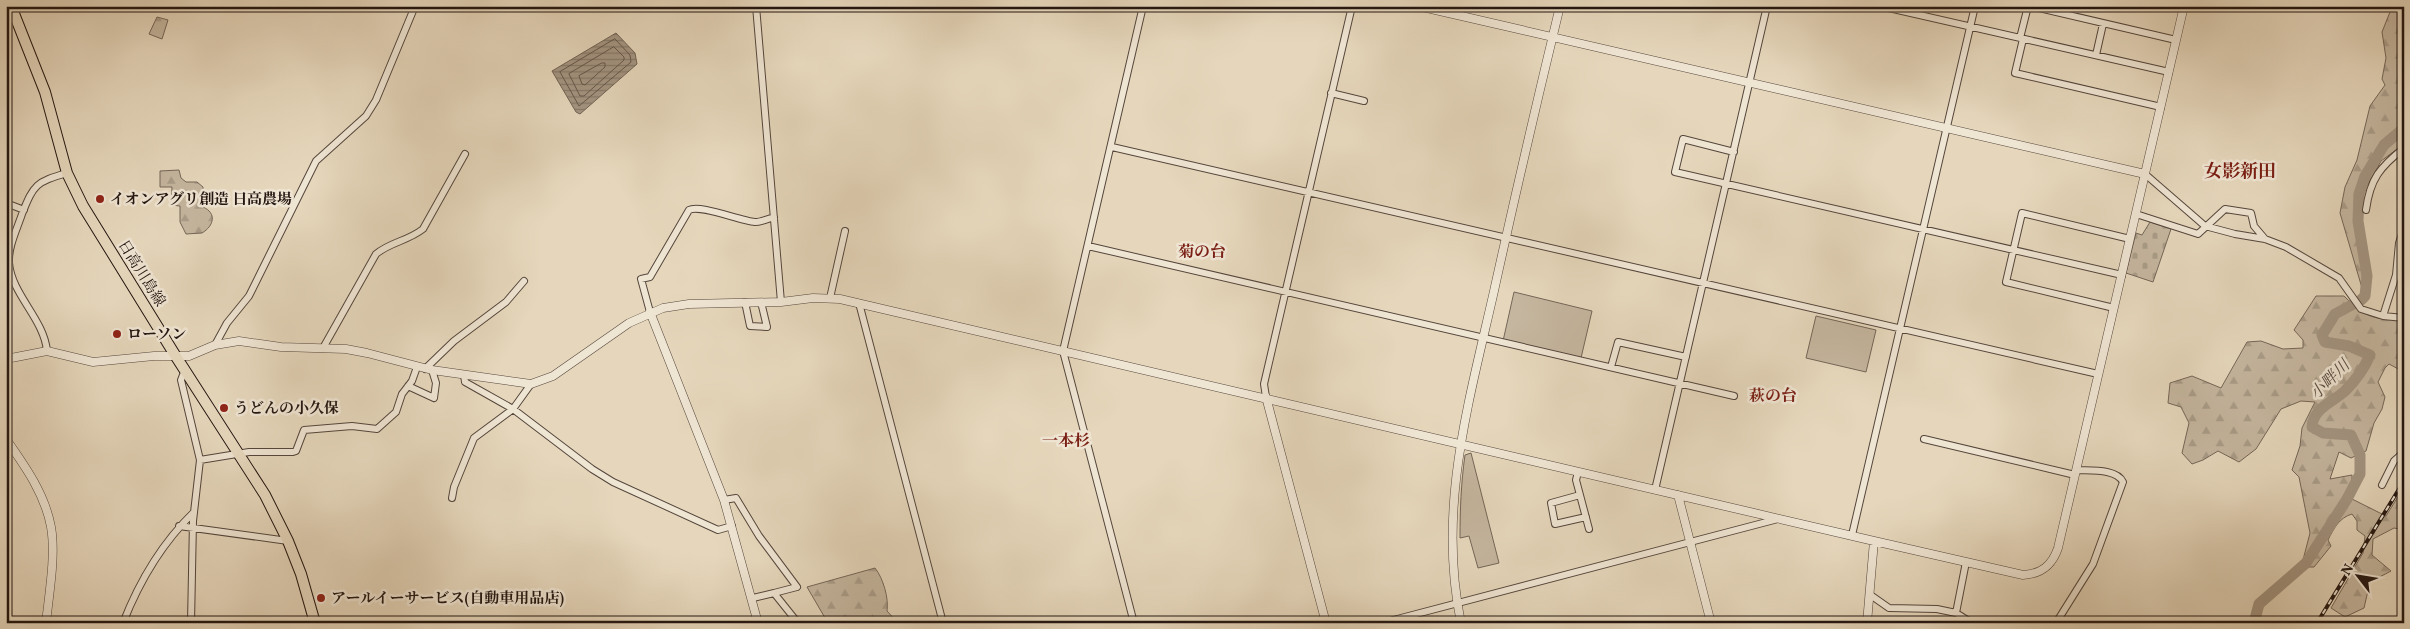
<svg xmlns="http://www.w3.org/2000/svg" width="2410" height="629" font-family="Vollkorn,'Noto Serif JP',serif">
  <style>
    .grass { fill: #c5b69f; stroke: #746658 }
    .forest { fill: url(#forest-firs); stroke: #746658 }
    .cemetery { fill: url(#cemetery-stones); stroke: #746658 }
    .water { fill: url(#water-rules); stroke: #706255 }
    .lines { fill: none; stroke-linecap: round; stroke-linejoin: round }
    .shore { stroke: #64564a; stroke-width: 1 }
    .river { stroke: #a49582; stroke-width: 11 }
    .minor-casing { stroke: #54463c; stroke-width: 8 }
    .tertiary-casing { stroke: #54463c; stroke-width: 9 }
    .primary-casing { stroke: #231611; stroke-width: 12 }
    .minor { stroke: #efe5d3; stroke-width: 6 }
    .tertiary { stroke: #efe5d3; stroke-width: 8 }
    .primary { stroke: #e6d7bc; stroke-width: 10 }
    .rail-casing { stroke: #231611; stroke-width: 4 }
    .rail { stroke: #efe5d3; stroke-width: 2; stroke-dasharray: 5.5; stroke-linecap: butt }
    .poi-dot { fill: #8f2418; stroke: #efe5d3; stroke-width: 2 }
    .labels { text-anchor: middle; stroke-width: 5; stroke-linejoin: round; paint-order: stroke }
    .poi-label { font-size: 15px; font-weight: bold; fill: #231611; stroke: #efe5d3; text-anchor: start }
    .street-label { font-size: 15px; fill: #231611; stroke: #efe5d3 }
    .neighbourhood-label { font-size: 16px; font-weight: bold; fill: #7a1f14; stroke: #efe5d3 }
    .water-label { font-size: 16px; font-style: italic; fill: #57493e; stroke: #efe5d3 }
    .quarter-label { font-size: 18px; font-weight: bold; fill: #7a1f14; stroke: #efe5d3 }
  </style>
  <defs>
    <pattern id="forest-firs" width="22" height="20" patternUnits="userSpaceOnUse" patternTransform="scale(1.25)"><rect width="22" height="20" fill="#c5b69f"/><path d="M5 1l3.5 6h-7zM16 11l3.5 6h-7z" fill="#a99c88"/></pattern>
    <pattern id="cemetery-stones" width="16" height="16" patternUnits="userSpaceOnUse" patternTransform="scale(1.25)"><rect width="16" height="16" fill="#c5b69f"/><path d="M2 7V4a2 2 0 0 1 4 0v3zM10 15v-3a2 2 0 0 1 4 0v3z" fill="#a99c88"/></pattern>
    <pattern id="water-rules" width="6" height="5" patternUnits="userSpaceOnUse" patternTransform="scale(1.25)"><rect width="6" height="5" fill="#a49582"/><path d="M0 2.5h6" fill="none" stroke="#857969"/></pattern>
  </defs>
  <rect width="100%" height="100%" fill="#e6d7bc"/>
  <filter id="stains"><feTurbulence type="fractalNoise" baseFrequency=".004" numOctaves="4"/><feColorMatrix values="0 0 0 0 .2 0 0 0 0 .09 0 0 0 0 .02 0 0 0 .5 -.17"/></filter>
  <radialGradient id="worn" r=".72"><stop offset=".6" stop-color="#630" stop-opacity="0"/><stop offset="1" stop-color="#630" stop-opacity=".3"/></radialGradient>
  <path class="grass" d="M 1514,292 L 1592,311 L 1581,358 L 1503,341 Z
    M 1816,316 L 1876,330 L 1866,372 L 1806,358 Z
    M 1471,453 L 1499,563 L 1478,568 L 1469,536 L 1460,538 C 1460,510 1461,483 1465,455 Z"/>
  <path class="forest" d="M 2388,6 L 2402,6 L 2399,29 L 2402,39 L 2404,38 L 2404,144 L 2381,161 L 2364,191 L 2359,242 L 2363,267 L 2362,288 L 2340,213 L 2345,187 L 2357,160 L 2370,106 L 2385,85 L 2382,79 L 2386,58 L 2382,32 L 2390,12 Z
    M 157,17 L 168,20 L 162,39 L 149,34 Z
    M 179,170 L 181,178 L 186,182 L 197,182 L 203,187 L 203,207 C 217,213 214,226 202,233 L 186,234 L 180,222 L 180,206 L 171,205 L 172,187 L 160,187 L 160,171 Z
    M 2316,296 L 2344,296 C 2366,318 2372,319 2404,320 L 2404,372 L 2389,364 L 2385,368 L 2378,382 L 2385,397 L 2382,409 L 2374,423 L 2366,451 L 2351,458 L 2339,452 L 2330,479 L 2352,475 L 2352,499 L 2386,516 L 2404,487 L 2404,530 L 2394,528 L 2373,539 L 2372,555 L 2391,571 L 2370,582 L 2364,608 L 2345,617 L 2331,608 L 2363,553 L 2365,536 L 2357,530 L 2357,521 L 2352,514 C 2339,518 2334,528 2328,540 L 2331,546 L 2314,567 L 2308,567 L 2303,560 L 2310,533 L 2299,477 L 2292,470 L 2300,446 L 2302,428 L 2315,402 L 2301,401 L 2281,409 L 2256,449 L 2239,462 L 2218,451 L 2203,460 L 2192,464 L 2182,453 L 2189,423 L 2181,407 L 2168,403 L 2170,383 L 2192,376 L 2221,388 L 2247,342 L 2261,341 L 2283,349 L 2303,348 L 2303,340 L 2294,330 Z
    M 875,568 C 883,578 889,598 887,611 L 898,623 L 828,623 L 807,587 Z"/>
  <path class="cemetery" d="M 2150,222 L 2171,229 L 2153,282 L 2126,273 L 2136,233 L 2142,235 Z"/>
  <path class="water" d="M 616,33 L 635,53 L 637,64 L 580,114 L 576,112 L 552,71 Z"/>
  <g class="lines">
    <path class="shore" d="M 615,39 L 630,55 L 631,62 L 579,106 L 560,72 Z
      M 614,47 L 624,57 L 624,60 L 584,96 L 580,96 L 569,74 Z
      M 602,63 L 605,63 L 605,67 L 585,85 L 582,84 L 579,76 Z"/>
    <path class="river" d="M 2254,623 L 2259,604 L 2306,563 L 2347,499 L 2360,474 L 2360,455 L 2351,435 L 2323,433 L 2312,427 C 2313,408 2333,402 2345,391 C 2356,380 2364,369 2370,355 L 2349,346 L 2325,342 L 2322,335 L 2335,314 L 2361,300 L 2365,296 L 2367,276 L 2358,221 L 2359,194 L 2365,176 L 2384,145 L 2404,128"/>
    <g class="minor-casing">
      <path id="minor" d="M 756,6 L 781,302
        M 1880,6 L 2169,72
        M 2030,6 L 2176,40
        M 2020,38 L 2028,6
        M 2023,39 L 2015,73 L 2161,107
        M 2096,55 L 2103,24
        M 1331,93 L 1364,101
        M 1112,147 L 2098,374
        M 1734,152 L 1683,139 L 1675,172 L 2122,275
        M 2145,174 L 2205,226 L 2235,234 L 2265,239 L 2286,247 L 2339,278 L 2361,309 L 2383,316 L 2404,318
        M 6,203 L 24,210
        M 2366,210 C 2370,179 2380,167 2404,148
        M 2136,214 L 2198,234 L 2225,209 L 2251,213 L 2254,226 L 2265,239
        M 1088,246 L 1734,396
        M 830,298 L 845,231
        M 745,302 L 750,326 L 767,327 L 761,302
        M 859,303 L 943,623
        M 2114,308 L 2006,282 L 2022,213 L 2130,239
        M 650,312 L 641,279 L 650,277 L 689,210 C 700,204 740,221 755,222 C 761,222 768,219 774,217
        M 2383,316 L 2396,275 L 2399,243 L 2404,228
        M 215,345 L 227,323 L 249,296 L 316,161 L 366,116 L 376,100 L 415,6
        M 323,348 L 376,254 C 390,242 408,241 423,229 L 465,154
        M 47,351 C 44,319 12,295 9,263 C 8,247 17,229 22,214 C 34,184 36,182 67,173
        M 1611,367 L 1618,342 L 1686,357
        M 425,369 L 454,341 L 506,302 L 524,281
        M 185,370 L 181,380 L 200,460 L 193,521 L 191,623
        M 464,375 L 465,382 L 513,409 L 592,469 L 613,482 L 718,530 L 732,526
        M 408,386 L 434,398 L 436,383 L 432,370
        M 1266,397 L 1264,384 L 1352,6
        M 1924,439 L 2075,475
        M 200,460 L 249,452 L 293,452 L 296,451 L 304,430 L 352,426 L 377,429 L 396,412 L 402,394 L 412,381 L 417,367
        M 1578,472 L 1576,480 L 1589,529
        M 2382,485 L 2394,461 L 2404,452
        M 1655,490 L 1767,6
        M 1580,495 L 1551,503 L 1555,524 L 1586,517
        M 452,498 L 454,487 L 474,438 L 513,409 L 531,384
        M 724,500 L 736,498 L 759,536 L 797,587 L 774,593
        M 179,526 L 288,541
        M 1852,535 L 1975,6
        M 1869,594 L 1889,608 L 1937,609 L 1956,613 L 1972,623
        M 753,598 L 774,593 L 798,623
        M 1956,613 L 1966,562
        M 123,623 C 139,582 162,543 194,512
        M 1134,623 L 1063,351 L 1143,6
        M 1382,623 L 1778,519
        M 2056,623 L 2093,564 L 2123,482 C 2116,468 2089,471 2076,470"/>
    </g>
    <g class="tertiary-casing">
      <path id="tertiary" d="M 1418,6 L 2145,174
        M 650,312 L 724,500 L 758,623
        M 6,359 L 47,351 L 93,362 L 154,356 L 189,356 L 215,345 L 239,341 L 281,347 L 346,349 L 367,353 L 432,370 L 531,384 L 553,376 L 629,323 L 663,308 L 689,304 L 781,302 L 813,298 L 840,299 L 1874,541 L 2023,575 C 2041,574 2052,566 2058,548 L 2184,6
        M 1266,397 L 1326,623
        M 6,439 C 25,466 45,494 51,527 C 56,555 49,594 46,623
        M 1678,495 L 1711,623
        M 1461,623 C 1437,508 1469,402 1494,291 C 1515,196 1537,101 1560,6
        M 1867,623 L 1874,541"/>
    </g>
    <g class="primary-casing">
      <path id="primary" d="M 11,6 L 45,92 L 67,173 L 83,206 L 175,355 L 265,495 L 288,541 L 301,574 L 315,623"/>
    </g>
    <use href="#minor" class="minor"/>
    <use href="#tertiary" class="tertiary"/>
    <use href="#primary" class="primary"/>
    <g class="rail-casing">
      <path id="rail" d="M 2317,623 L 2404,481"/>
    </g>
    <use href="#rail" class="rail"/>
  </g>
  <g class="poi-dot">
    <circle cx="100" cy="199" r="5"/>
    <circle cx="117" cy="334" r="5"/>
    <circle cx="224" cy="408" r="5"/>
    <circle cx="321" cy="598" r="5"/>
  </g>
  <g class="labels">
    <g class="poi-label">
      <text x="110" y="204">イオンアグリ創造 日高農場</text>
      <text x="127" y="339">ローソン</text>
      <text x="234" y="413">うどんの小久保</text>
      <text x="331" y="603">アールイーサービス(自動車用品店)</text>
    </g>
    <g class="street-label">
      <text transform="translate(142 273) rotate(58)" y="5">日高川島線</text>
    </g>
    <g class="neighbourhood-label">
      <text x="1202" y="257">菊の台</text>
      <text x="1773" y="401">萩の台</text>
      <text x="1066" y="446">一本杉</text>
    </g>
    <g class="water-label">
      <text transform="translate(2329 379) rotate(-45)" y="6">小畔川</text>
    </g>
    <g class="quarter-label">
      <text x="2240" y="177">女影新田</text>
    </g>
  </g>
  <rect width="2410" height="629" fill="none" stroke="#e6d7bc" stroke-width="25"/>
  <rect x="8" y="8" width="2395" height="614" fill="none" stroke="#231611" stroke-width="2.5"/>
  <rect x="12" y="12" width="2385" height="604" fill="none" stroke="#231611"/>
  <g transform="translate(2358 576) rotate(301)" stroke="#efe5d3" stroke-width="4" paint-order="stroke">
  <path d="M0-4L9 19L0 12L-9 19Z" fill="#231611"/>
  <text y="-8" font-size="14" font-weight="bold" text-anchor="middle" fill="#231611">N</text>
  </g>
  <rect width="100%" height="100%" filter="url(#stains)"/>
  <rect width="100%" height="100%" fill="url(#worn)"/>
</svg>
